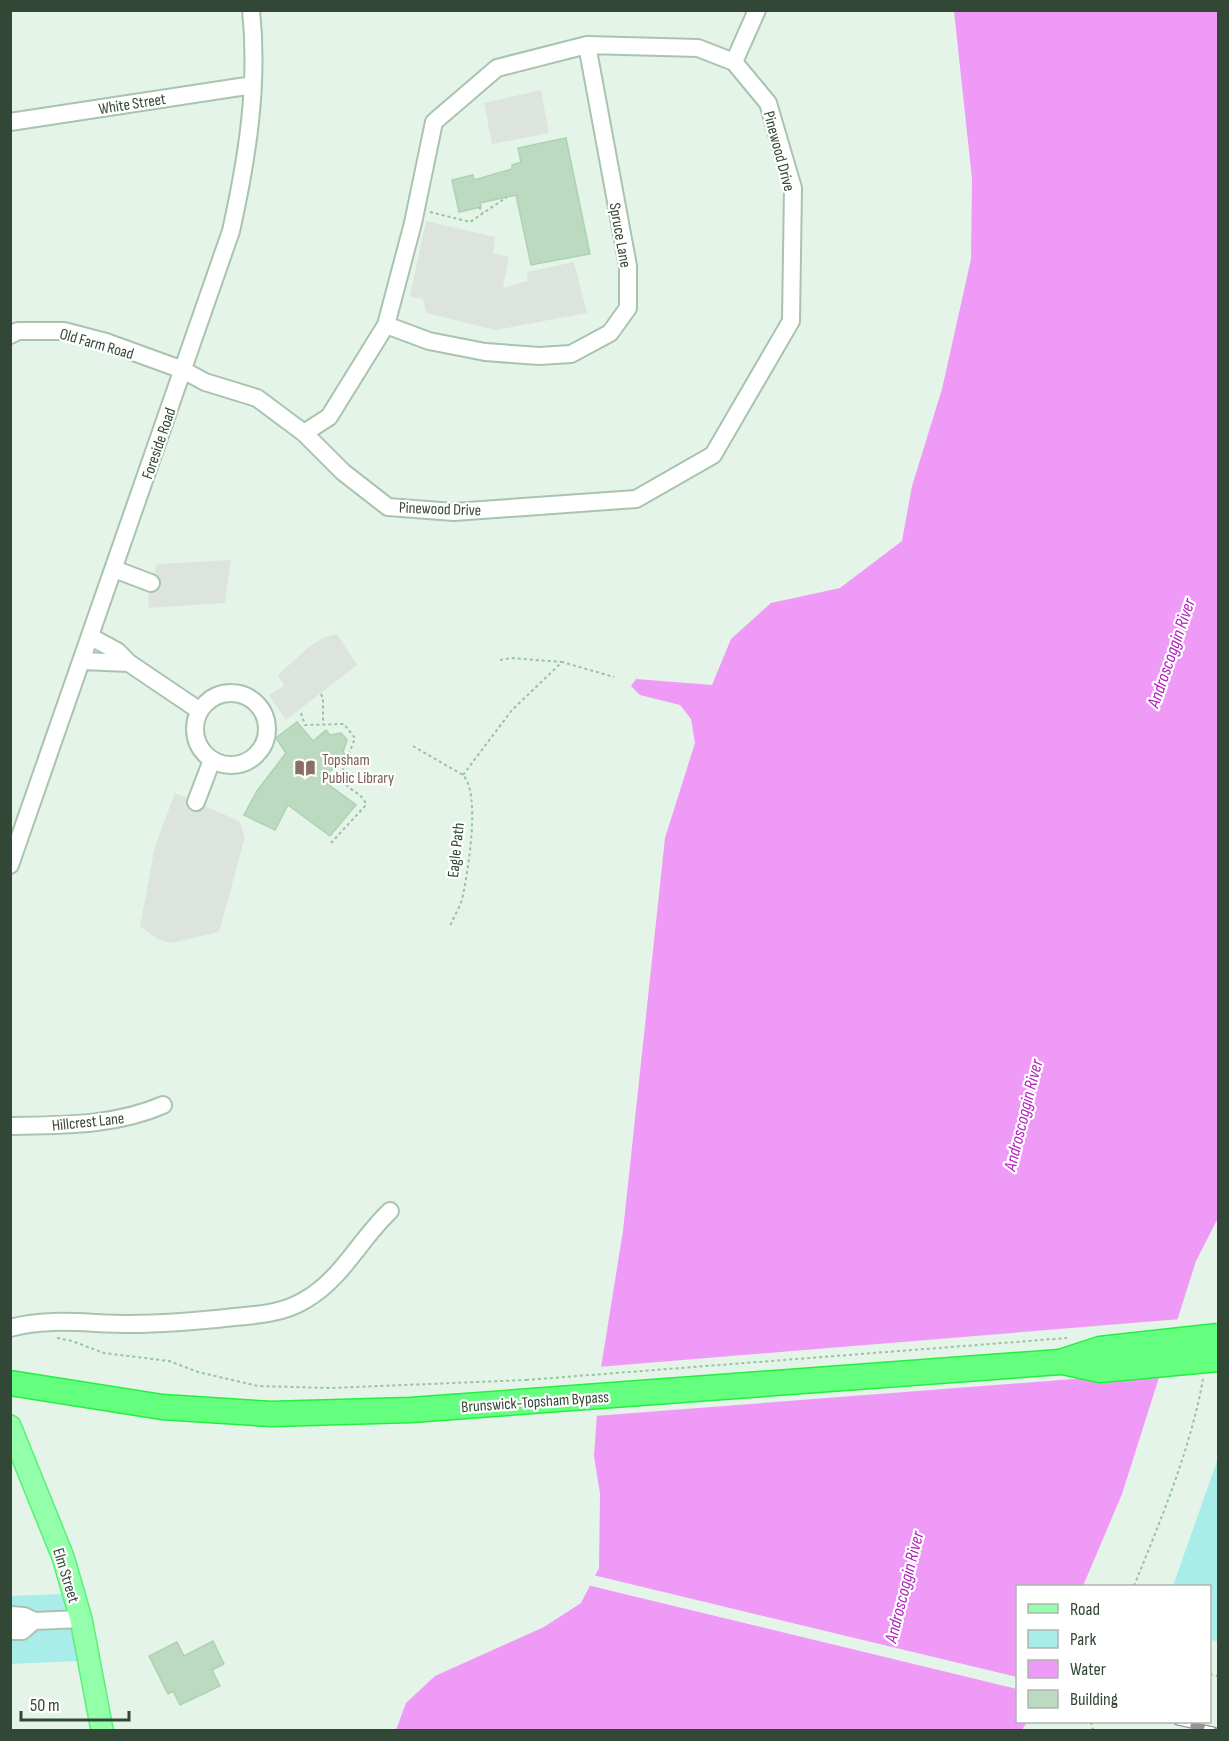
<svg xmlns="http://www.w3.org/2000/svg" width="1229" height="1741" font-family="'Sofia Sans Condensed',sans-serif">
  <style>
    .green { fill: #a8edea }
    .parking { fill: #dde4de }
    .water { fill: #f09af8 }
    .pier { fill: #e5f4e8 }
    .building { fill: #bcdabf; stroke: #abd3b0; stroke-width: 1.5 }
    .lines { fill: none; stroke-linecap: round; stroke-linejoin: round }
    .minor-casing { stroke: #a9c4ae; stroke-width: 20 }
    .major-casing { stroke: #56f176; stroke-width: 24 }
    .highway-casing { stroke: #24ef40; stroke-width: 27 }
    .path { stroke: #96c49d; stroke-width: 2; stroke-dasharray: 3 3; stroke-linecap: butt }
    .minor { stroke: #fff; stroke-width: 16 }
    .major { stroke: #93ffab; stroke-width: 21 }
    .highway { stroke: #65ff7f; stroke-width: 24 }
    .rail-casing { stroke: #959595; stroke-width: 7 }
    .rail { stroke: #fff; stroke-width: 4.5; stroke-dasharray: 14; stroke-linecap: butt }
    .highway-bridge-casing { stroke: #24ef40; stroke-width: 27; stroke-linecap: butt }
    .path-bridge { stroke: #96c49d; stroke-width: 2; stroke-dasharray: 3 3; stroke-linecap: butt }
    .highway-bridge { stroke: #65ff7f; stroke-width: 24 }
    .labels { text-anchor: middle; stroke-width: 4.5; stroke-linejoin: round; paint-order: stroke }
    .street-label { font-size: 16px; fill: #334736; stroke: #fff }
    .education-label { font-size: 16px; fill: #785e54; stroke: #fff; text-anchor: start }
    .water-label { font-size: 18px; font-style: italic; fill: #b421bf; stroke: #fff }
  </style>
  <rect width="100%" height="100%" fill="#e5f4e8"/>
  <path class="green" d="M 1218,1458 L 1218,1642 L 1210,1639 L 1210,1586 L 1173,1586 Z
    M 63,1594 L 78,1661 L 11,1664 L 10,1596 Z"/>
  <path class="parking" d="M 541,90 L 549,133 L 492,144 L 484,103 Z
    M 426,221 L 495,237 L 493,253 L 509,257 L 503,288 L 528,281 L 527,272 L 574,262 L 587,313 L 496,330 L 426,313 L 423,299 L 410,296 Z
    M 231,560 L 225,603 L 149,608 L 148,592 L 157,564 Z
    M 337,634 L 357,665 L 286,720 L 269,695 L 284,686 L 278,675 L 309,647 L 324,637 Z
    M 175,793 L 239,821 L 245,837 L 219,932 L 171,943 L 158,939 L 140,926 L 155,846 Z"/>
  <path class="water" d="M 954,11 L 1218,11 L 1218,1218 L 1196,1261 L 1122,1494 L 1083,1586 L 1018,1586 L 1018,1722 L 1027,1722 L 1022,1730 L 396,1730 L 406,1703 L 435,1676 L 544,1627 L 581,1603 L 599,1568 L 600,1494 L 594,1456 L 600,1374 L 623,1231 L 665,838 L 695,743 L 691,719 L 680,705 L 640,695 L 631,686 L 636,679 L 712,685 L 731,639 L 771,603 L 840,588 L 902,541 L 912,486 L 942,389 L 971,259 L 972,179 Z"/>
  <path class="pier" d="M 1181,1319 L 1164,1372 L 594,1416 L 598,1367 Z
    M 593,1575 L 1017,1677 L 1017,1689 L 587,1585 Z"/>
  <path class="building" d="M 566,138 L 590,254 L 531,265 L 516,195 L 480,203 L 481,207 L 459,212 L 452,180 L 473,175 L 474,180 L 512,169 L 512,165 L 521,162 L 518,148 Z
    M 297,722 L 313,741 L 326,730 L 330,735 L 341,733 L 347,740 L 343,752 L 347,757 L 321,779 L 356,805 L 330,836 L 288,805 L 275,830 L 244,815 L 257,791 L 286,753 L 276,738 Z
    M 213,1641 L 224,1664 L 212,1670 L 220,1686 L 180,1705 L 173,1691 L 168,1694 L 149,1656 L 177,1642 L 184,1656 Z"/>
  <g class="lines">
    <g class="minor-casing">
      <path id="minor" d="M 734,62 L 757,10
        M 10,122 L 253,85
        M 386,325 L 429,341 L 485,352 L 539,356 L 571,354 L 610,333 L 628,308 L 628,266 L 587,45
        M 10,335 L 18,331 L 64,331 L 106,342 L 183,370 L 205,382 L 257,398 L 304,433 L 343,472 L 388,507 L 454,512 L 636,499 L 713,455 L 791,321 L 793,188 L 768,103 L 734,62 L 698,48 L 587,45 L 497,68 L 434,122 L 413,223 L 386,325 L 329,417 L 304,433
        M 114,569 L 151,583
        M 91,637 L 117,651 L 129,663 L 200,711
        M 82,661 L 129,663
        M195 729a36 36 0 1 1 72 0a36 36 0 1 1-72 0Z
        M 196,802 L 212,760
        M 10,865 L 231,231 C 247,159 259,85 251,10
        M 10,1126 C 62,1125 115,1126 163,1105
        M 10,1328 C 49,1317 89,1324 129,1324 C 164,1324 199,1321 234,1317 C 258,1315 284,1313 305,1300 C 342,1279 360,1239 390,1211
        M 10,1615 L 24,1616 L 34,1621 L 81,1619
        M 10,1631 L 22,1631 L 34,1621"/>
    </g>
    <g class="major-casing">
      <path id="major" d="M 10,1426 L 63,1557 L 81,1619 L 102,1730"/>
    </g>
    <g class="highway-casing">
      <path id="highway" d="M 10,1383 L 162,1407 L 271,1414 L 411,1410 L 1060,1362"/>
    </g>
    <path class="path" d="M 479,207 L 483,213
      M 430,212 L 470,222 L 507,197
      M 500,660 L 511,658 L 562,662
      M 321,694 L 323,698 L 323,723
      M 301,713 L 305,725 L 344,724 L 355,738 L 341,775 C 344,791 363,791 366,805 L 331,843
      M 413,746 L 463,775 C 481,794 468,870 463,895 C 461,906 454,916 450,926
      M 463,775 L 512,710 L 562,662 L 614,677
      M 57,1338 L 72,1341 L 104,1353 L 169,1361 L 198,1372 L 258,1386 L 331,1388 L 526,1380
      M 1134,1586 C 1161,1519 1190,1451 1203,1379
      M 1210,1674 L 1218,1676
      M 1091,1722 L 1093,1730"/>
    <use href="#minor" class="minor"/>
    <use href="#major" class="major"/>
    <use href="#highway" class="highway"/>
    <g class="rail-casing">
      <path id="rail" d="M 1177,1722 L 1214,1730"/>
    </g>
    <use href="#rail" class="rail"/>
    <g class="highway-bridge-casing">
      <path id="highway-bridge" d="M 1060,1362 L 1100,1349 L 1218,1336
        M 1063,1362 L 1100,1370 L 1218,1359"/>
    </g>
    <path class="path-bridge" d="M 526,1380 L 1067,1338"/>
    <use href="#highway-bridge" class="highway-bridge"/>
  </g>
  <defs>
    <g id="library-bare" transform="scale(1.62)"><path d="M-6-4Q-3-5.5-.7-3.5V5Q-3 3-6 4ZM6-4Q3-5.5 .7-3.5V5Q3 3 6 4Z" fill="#8d6e63" stroke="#fff" stroke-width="2.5" paint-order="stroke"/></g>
  </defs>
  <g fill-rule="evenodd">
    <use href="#library-bare" x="305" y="768"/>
  </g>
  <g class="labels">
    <g class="street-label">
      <text transform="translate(132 103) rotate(-9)" y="6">White Street</text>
      <text transform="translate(780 151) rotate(75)" y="6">Pinewood Drive</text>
      <text transform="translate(621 235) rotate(80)" y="6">Spruce Lane</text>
      <text transform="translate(97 343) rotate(16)" y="6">Old Farm Road</text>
      <text transform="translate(158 443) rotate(-71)" y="6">Foreside Road</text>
      <text transform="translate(440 508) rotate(2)" y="6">Pinewood Drive</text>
      <text transform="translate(455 850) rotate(-84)" y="6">Eagle Path</text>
      <text transform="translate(88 1121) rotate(-6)" y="6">Hillcrest Lane</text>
      <text transform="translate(535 1401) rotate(-4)" y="6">Brunswick-Topsham Bypass</text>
      <text transform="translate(67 1575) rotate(73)" y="6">Elm Street</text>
    </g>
    <g class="education-label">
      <text x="322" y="765">Topsham<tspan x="322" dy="18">Public Library</tspan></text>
    </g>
    <g class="water-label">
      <text transform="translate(1171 653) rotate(-71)" y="6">Androscoggin River</text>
      <text transform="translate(1023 1115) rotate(-76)" y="6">Androscoggin River</text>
      <text transform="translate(904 1587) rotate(-76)" y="6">Androscoggin River</text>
    </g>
  </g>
  <rect width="1229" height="1741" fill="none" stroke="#334736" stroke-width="24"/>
  <rect x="1016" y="1585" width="195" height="138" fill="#ffffff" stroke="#adb5af" stroke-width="1.5"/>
  <rect x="1028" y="1604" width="30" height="9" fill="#93ffab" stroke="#adb5af" stroke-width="1.5"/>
  <text x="1070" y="1615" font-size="18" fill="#334736">Road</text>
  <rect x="1028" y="1630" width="30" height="18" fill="#a8edea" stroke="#adb5af" stroke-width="1.5"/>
  <text x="1070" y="1645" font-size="18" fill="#334736">Park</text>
  <rect x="1028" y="1660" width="30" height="18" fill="#f09af8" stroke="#adb5af" stroke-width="1.5"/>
  <text x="1070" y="1675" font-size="18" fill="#334736">Water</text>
  <rect x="1028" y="1690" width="30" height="18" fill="#bcdabf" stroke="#adb5af" stroke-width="1.5"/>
  <text x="1070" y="1705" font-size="18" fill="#334736">Building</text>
  <path d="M21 1711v9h108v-9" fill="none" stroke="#334736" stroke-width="3"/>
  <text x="30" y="1711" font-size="18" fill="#334736" stroke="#ffffff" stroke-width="4.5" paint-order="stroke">50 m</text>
</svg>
